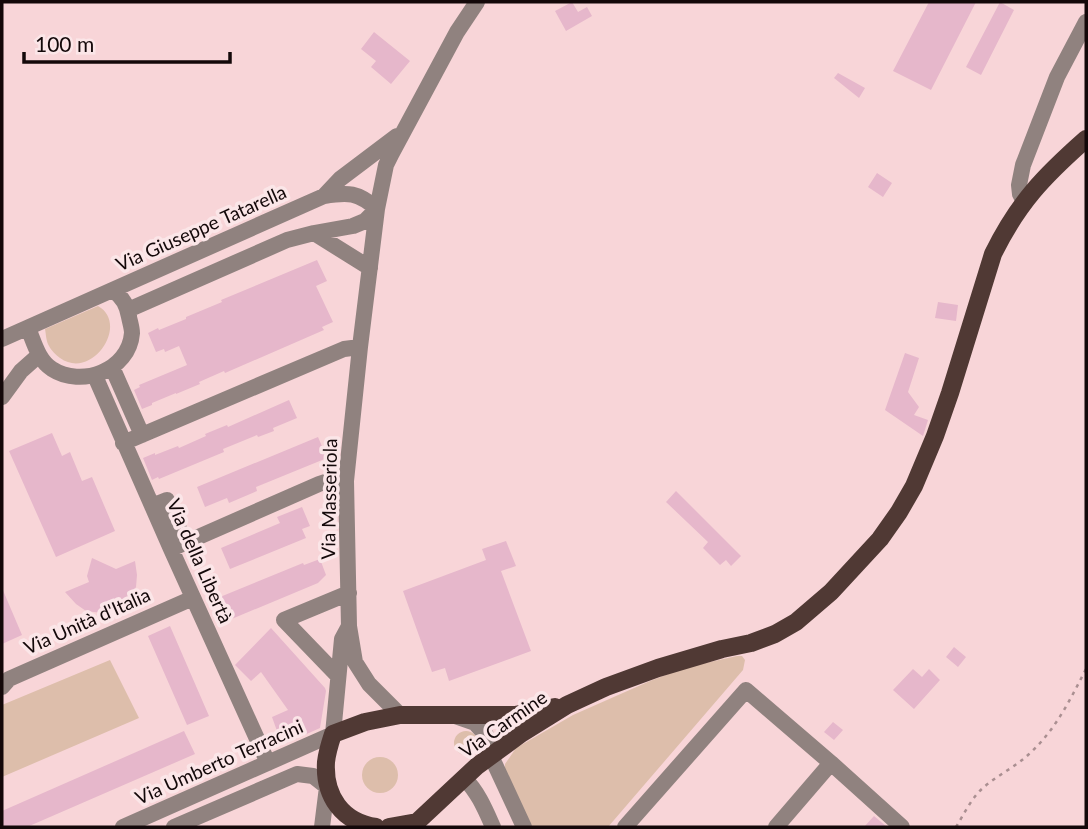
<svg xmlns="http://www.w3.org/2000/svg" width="1088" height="829" font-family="Lato,sans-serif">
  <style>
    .green { fill: #ddbeab }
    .building { fill: #e6b7cb }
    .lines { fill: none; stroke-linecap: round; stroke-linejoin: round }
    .path { stroke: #aa8f91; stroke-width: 2.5; stroke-dasharray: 3.5 5; stroke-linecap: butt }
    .minor { stroke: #90827f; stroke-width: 16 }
    .major { stroke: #503934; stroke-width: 18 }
    .labels { text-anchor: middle; stroke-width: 7; stroke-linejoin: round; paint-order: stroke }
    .street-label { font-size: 19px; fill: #130809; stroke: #fbe6e8 }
  </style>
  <rect width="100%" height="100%" fill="#f8d5d8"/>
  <path class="green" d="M 98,306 C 130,324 92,381 60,358 C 56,355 51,350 49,346 C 46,341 46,334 45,329 Z
    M 737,656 L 742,656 L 745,660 L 743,670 L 608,827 L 532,827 L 505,769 L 505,764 L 516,748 L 573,715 L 650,681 L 687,667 Z
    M 110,660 L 139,718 L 2,777 L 2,705 Z
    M454 743a12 12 0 1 1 24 0a12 12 0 1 1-24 0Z
    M362 775a18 18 0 1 1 36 0a18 18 0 1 1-36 0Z"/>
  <path class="building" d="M 572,2 L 578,12 L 587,7 L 592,16 L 566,31 L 555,11 Z
    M 929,2 L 976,2 L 931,90 L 893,71 Z
    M 1000,2 L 1014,10 L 981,75 L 966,67 Z
    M 374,32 L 410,61 L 391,84 L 371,67 L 376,61 L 361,49 Z
    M 838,73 L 865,88 L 859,98 L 834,78 Z
    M 877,173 L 892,183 L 883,197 L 868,187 Z
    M 317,260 L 327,281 L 316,286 L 333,322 L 322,327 L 324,330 L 225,373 L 224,371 L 199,382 L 200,384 L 176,394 L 176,393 L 152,403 L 152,405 L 142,409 L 134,390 L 140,387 L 139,385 L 187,365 L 179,346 L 165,352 L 164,349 L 156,352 L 148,333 L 158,328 L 159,330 L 186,319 L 186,317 L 222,302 L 221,300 Z
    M 938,302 L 958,305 L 956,321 L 935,318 Z
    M 905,353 L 919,358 L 908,392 L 919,407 L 914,415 L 928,420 L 923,436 L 885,410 Z
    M 289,400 L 297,418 L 273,428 L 274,431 L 258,437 L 257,435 L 223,449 L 224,452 L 159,479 L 158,477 L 152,480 L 143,458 L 155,453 L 155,455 L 178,446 L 179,448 L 206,436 L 205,434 L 227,425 L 228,427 Z
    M 52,433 L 62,456 L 70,452 L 82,481 L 92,477 L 115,531 L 56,557 L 9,451 Z
    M 318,437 L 327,458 L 256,487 L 257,491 L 229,503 L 227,498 L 205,507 L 197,487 Z
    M 676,491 L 741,556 L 731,566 L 726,560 L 720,565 L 703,548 L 708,542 L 666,502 Z
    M 302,507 L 310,526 L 302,529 L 306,538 L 230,569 L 221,548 L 280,523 L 277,517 Z
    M 506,541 L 516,566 L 501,571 L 531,651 L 449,681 L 445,668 L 432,672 L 403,591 L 486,560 L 482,549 Z
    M 92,558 L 116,569 L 135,561 L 137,575 L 136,587 L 130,598 L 118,609 L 102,613 L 86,611 L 76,604 L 65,592 L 89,582 L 87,576 Z
    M 320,559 L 326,575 L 318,583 L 222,623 L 216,610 L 220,597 L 303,563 L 304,565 Z
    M 2,588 L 22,635 L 2,644 Z
    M 170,626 L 209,716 L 187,725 L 148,636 Z
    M 271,628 L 325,688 L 326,691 L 320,728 L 282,745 L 272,717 L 288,710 L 261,672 L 251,681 L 235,665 Z
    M 954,647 L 966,657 L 958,667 L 946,657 Z
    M 913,669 L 922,677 L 929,669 L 940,680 L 914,709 L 893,690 Z
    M 833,722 L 843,730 L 834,740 L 824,732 Z
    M 184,731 L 195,754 L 27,827 L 2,827 L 2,811 Z
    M 874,816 L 887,827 L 864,827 Z"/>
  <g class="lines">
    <path class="path" d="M 956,827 C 964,814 972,797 984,787 C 998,775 1015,767 1028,755 C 1055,731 1070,700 1086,669"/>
    <path class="minor" d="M 1024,202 L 1020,194 L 1019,185 L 1023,165 L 1057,77 L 1086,22
      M 314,233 L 370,268
      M 128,310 L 287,240 L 314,233 L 353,226 L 365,221 L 377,209 C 358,192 348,192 324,196
      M 28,328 C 34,342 38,360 52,369 C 81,388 129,371 132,333 C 132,328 130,322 129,317 C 127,305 123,298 113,290
      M 2,339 L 324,196 L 340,179 L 397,136
      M 112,367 L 142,435
      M 95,376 L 171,549 L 268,763
      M 2,397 L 21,371 L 39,355
      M 123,443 L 344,349 L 360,347
      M 152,506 L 167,500 L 185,543
      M 171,549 L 319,484 L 325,482 L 346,481
      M 349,626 L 355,662 L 369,684 L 400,715
      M 338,676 L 284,620 L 349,593
      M 2,687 L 9,679 L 18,675 L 193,598
      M 455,716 L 475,723 L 486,735 L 491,756 L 524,827
      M 464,778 C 478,792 485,809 493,827
      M 123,827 L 333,734 L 342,639 L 349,626 L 346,481 L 360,347 L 377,209 L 386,165 L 392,153 L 457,32 L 477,2
      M 174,827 L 297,774 L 313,776 L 327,787 L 322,827
      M 625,827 L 746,690 L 831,763
      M 776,827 L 831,763 L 902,827"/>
    <path class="major" d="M 376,827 C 342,822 324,796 326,762 C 327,753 330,743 333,734 L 365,722 L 400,715 L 515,715 L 555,707
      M 389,827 L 417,822 L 477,766 L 522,733 L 567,705 L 606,687 L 658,668 L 722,649 L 751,643 L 775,634 L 796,622 L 831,592 L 880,539 L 899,512 L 914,486 L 935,436 L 950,393 L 993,254 C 1018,203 1044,176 1086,139"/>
  </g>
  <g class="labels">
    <g class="street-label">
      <text transform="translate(201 228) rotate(-24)" y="7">Via Giuseppe Tatarella</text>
      <text transform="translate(329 499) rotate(-89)" y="7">Via Masseriola</text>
      <text transform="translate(200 561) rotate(66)" y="7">Via della Libertà</text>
      <text transform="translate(87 621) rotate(-24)" y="7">Via Unità d'Italia</text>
      <text transform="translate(503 724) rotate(-35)" y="7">Via Carmine</text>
      <text transform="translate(219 762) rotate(-24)" y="7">Via Umberto Terracini</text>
    </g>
  </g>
  <rect width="1088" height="829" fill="none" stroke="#130809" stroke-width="7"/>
  <path d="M24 52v10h206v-10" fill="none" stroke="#130809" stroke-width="3.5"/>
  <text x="35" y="52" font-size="21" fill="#130809" stroke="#fbe6e8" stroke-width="5" paint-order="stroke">100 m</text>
</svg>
